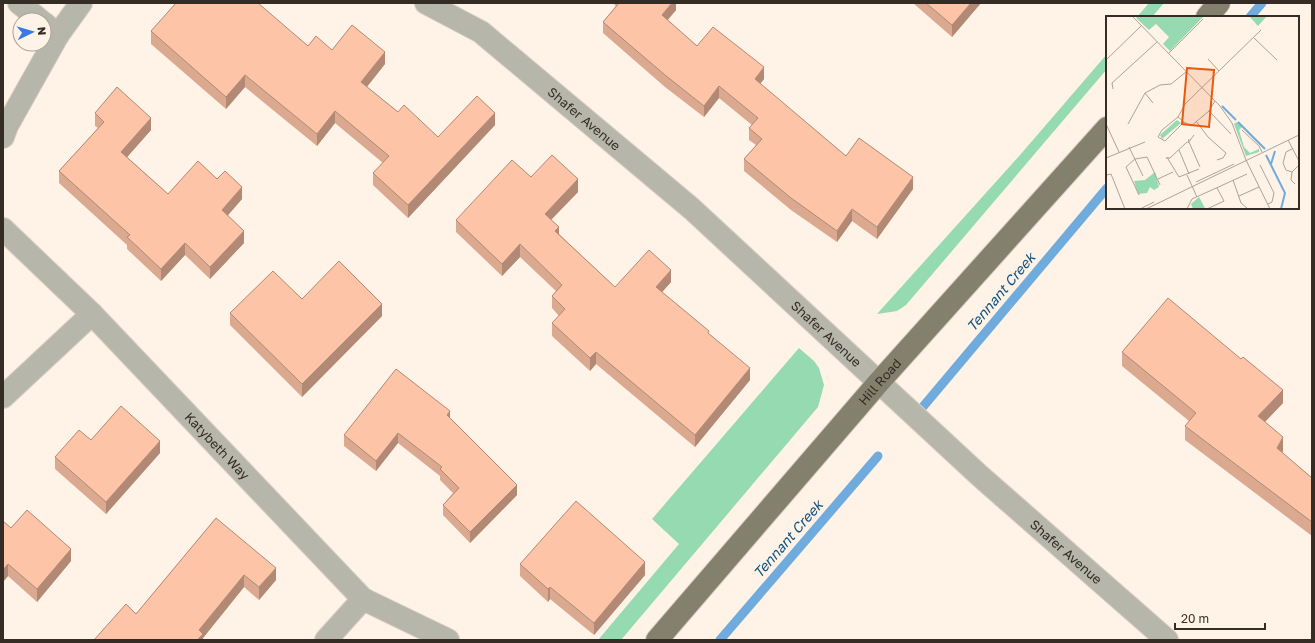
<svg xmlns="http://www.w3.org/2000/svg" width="1315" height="643" font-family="'Golos Text',sans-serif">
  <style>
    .green { fill: #96dab2 }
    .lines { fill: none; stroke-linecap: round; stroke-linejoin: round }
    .stream { stroke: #70abdd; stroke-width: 9 }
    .minor-casing { stroke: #dacec3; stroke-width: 24 }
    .major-casing { stroke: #dacec3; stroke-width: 24 }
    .minor { stroke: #b7b6ab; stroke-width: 22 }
    .major { stroke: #83816d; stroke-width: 22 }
    .wall { fill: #daa990 }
    .shaded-wall { fill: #b18975 }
    .building { fill: #fdc4a7; stroke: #b18975 }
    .labels { text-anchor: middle; stroke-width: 3.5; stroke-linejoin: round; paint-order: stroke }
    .street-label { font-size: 13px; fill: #342c25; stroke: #fff2e6 }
    .water-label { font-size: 14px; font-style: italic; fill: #0e5281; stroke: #fff2e6 }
    .inset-river { fill: none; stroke: #70abdd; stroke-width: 2 }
    .inset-road { fill: none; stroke: #aea399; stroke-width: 1 }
    .view { fill: #e8590c; fill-opacity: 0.15; stroke: #e8590c; stroke-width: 2 }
    .inset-edge { fill: none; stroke: #342c25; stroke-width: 2 }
  </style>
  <rect width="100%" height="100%" fill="#fff2e6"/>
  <path class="green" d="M 1149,3 L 1164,3 L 1152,17 L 1137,17 Z
    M 1107,54 L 1107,69 L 906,305 L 897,311 L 877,314 L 1020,155 Z
    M 799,348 L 814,361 L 819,368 L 824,385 L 818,407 L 621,640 L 598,640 L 679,544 L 652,519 Z"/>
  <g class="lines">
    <path class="stream" d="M 1250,17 L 1262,3
      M 916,415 L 1107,188
      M 720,640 L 878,456"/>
    <g class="minor-casing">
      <g id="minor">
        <path d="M 19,3 L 40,20"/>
        <path id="s1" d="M 426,3 L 481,32 L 692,209 L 980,476 L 1167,640"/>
        <path d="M 58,35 L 81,3"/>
        <path d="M 3,137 L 7,126 L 58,35 L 44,23"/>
        <path id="s2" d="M 3,229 L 92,314 L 363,599 L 448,640"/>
        <path d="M 3,397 L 92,314"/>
        <path d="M 326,640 L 363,599"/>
      </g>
    </g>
    <g class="major-casing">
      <g id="major">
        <path d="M 1207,17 L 1219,3"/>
        <path id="s3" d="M 657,640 L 879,382 L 1107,128"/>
      </g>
    </g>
    <use href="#minor" class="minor"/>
    <use href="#major" class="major"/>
  </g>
  <path class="wall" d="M 613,3 L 676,3 L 676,10 L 667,20 L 697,46 L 764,79 L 760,84 L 846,156 L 913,189 L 877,239 L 852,221 L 837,242 L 791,210 L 744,171 L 744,159 L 756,145 L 749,140 L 749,128 L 752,125 L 719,98 L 704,117 L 665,87 L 603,33 L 603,22 L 616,6 Z
    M 913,3 L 981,3 L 952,37 Z
    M 151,31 L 308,46 L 332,50 L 385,64 L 367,87 L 398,112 L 438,137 L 495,125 L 408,218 L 373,185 L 373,173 L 383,163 L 335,123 L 317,146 L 245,87 L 226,109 L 151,44 Z
    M 95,113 L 151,130 L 127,157 L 168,194 L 217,179 L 242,199 L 228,215 L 244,243 L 210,279 L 185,255 L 161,281 L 127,249 L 127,245 L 59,183 L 59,171 L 98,128 L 95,126 Z
    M 531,177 L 578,192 L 551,220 L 559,234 L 615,287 L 671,282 L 662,292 L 709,334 L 750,380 L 695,447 L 596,364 L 590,371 L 552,336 L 552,323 L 559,316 L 552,308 L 552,296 L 556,291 L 520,257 L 502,276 L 456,232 L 456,220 Z
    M 302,299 L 382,316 L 302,397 L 230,325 L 230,313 Z
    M 1122,352 L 1283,403 L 1265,422 L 1283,451 L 1282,453 L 1312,478 L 1312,536 L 1185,440 L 1185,426 L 1189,421 L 1122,366 Z
    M 450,419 L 517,495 L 470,543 L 443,515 L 443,505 L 453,493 L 440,480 L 440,476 L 398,443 L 376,471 L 344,446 L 344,435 Z
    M 91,440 L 160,453 L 106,514 L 55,469 L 55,457 Z
    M 216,518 L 276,580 L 259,600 L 244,587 L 203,638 L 203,640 L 136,614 Z
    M 3,521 L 11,528 L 71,561 L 37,602 L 8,576 L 3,582 Z
    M 520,564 L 645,575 L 594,635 L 550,599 L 548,602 L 520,576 Z"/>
  <path class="shaded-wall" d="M 672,3 L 676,3 L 676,10 L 662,27 L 662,15 Z
    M 971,3 L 981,3 L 952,37 L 952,25 Z
    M 385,52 L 385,64 L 361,94 L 361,82 Z
    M 764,67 L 764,79 L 755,90 L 755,79 Z
    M 245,75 L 245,87 L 226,109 L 226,97 Z
    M 719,86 L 719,98 L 704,117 L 704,106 Z
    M 335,111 L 335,123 L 317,146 L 317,134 Z
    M 495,113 L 495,125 L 408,218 L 408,205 Z
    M 151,118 L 151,130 L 121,164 L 121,152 Z
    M 913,177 L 913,189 L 877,239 L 877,227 Z
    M 578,179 L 578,192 L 545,226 L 545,214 Z
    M 242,187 L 242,199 L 222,222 L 222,210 Z
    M 852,209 L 852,221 L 837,242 L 837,231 Z
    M 559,227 L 559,239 L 555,231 Z
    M 244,231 L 244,243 L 210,279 L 210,267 Z
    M 185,243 L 185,255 L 161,281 L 161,269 Z
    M 520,244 L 520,257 L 502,276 L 502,264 Z
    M 671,270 L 671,282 L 656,299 L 656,287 Z
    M 382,304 L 382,316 L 302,397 L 302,384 Z
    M 596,352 L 596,364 L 590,371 L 590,358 Z
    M 750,368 L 750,380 L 695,447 L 695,435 Z
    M 1283,390 L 1283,403 L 1258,429 L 1258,416 Z
    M 450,411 L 450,422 L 447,415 Z
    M 398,433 L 398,443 L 376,471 L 376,461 Z
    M 1283,437 L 1283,451 L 1277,462 L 1277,448 Z
    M 160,441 L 160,453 L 106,514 L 106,502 Z
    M 517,485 L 517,495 L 470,543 L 470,532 Z
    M 71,549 L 71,561 L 37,602 L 37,589 Z
    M 645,562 L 645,575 L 594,635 L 594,623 Z
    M 8,564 L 8,576 L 3,582 L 3,570 Z
    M 276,568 L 276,580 L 259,600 L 259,587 Z
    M 244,575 L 244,587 L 203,638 L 203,640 L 197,640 L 199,630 Z
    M 550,587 L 550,599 L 548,602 L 548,589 Z"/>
  <path class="building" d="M 176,3 L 258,3 L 308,46 L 316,36 L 332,50 L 352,25 L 385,52 L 361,82 L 398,112 L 404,105 L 438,137 L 477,96 L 495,113 L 408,205 L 373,173 L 389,156 L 335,111 L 317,134 L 245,75 L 226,97 L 151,31 Z
    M 619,3 L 672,3 L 662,15 L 697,46 L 713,27 L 764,67 L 755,79 L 846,156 L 859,138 L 913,177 L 877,227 L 852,209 L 837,231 L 791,198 L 744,159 L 762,139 L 749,128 L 758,118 L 719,86 L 704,106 L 665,75 L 603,22 Z
    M 926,3 L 971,3 L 952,25 Z
    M 117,87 L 151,118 L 121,152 L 168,194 L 198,161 L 217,179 L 225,171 L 242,187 L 222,210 L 244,231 L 210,267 L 185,243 L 161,269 L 127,237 L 130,235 L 59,171 L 104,122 L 95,113 Z
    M 552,155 L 578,179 L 545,214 L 559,227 L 555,231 L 615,287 L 649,250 L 671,270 L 656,287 L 709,331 L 708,333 L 750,368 L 695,435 L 596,352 L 590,358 L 552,323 L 565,309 L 552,296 L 562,285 L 520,244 L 502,264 L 456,220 L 512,160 L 531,177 Z
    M 339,261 L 382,304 L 302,384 L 230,313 L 273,271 L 302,299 Z
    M 1168,298 L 1241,359 L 1243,357 L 1283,390 L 1258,416 L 1283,437 L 1277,448 L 1312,478 L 1312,522 L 1185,426 L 1196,413 L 1122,352 Z
    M 396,369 L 450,411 L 447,415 L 517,485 L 470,532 L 443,505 L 459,488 L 440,469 L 442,467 L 398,433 L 376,461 L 344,435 Z
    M 121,406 L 160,441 L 106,502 L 55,457 L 79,430 L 91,440 Z
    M 576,501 L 645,562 L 594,623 L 550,587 L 548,589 L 520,564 Z
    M 27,510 L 71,549 L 37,589 L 8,564 L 3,570 L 3,521 L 11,528 Z
    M 216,518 L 276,568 L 259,587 L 244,575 L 199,630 L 203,634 L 197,640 L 94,640 L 126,604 L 136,614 Z"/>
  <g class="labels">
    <g class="street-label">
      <text dy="5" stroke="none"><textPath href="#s1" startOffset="197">Shafer Avenue</textPath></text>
      <text dy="5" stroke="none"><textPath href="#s1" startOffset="521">Shafer Avenue</textPath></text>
      <text dy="5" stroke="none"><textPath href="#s3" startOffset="341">Hill Road</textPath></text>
      <text dy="5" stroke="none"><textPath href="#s2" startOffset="305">Katybeth Way</textPath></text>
      <text dy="5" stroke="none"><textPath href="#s1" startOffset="845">Shafer Avenue</textPath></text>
    </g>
    <g class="water-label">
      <text transform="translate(1001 292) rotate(-50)" y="5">Tennant Creek</text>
      <text transform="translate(788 539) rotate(-49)" y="5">Tennant Creek</text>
    </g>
  </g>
  <g transform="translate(1106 16)">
    <rect width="193" height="193" fill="#fff2e6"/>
    <path d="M 32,0 L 98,0 L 64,35 L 57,28 L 63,21 L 50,8 L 43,14 L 30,2 ZM 143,0 L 161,0 L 152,10 ZM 71,104 L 75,107 L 56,123 L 54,119 ZM 131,106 L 136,111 L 133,114 L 138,131 L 144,137 L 153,133 L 153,136 L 140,140 L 128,108 ZM 49,156 L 53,171 L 48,174 L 44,171 L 41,177 L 32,178 L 28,165 L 39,164 ZM 93,181 L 99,192 L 87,193 L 85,188 Z" fill="#96dab2"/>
    <path class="inset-river" d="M 116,90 L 130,104M 132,106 L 159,133M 160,139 L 179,177 L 175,193M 165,148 L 169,135"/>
    <path class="inset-road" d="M 26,0 L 114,90 L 126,107 L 140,144M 148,22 L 171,44M 63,37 L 97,3M 102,43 L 113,55M 0,44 L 35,10M 7,73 L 6,67 L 51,26M 39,77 L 47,87M 103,95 L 125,118M 72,101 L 79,88 L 155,14M 90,105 L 102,121 L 120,137 L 117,142 L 111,144M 78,106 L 72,101 L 56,114 L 52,121 L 59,125 L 78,106 L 85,110 L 103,95 L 109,85M 0,108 L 13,136M 22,108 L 39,77 L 54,69 L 65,68 L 80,56M 136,114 L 153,130 L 156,136M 83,123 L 82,127 L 88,119M 182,124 L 193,145M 83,126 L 94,151M 23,131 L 37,160M 186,133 L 180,136 L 177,147 L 180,154 L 186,156 L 193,149M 73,134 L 83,158M 0,142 L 39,126M 63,142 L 60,142 L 64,142 L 81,126M 62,143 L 73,161 L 93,153M 140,144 L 164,193M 154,149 L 168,177 L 166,186 L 162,188M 186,156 L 185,164 L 189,168M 0,159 L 5,158 L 19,193M 81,159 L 91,181M 52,163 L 67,156M 127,164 L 135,187 L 142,193M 90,166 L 128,148M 33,179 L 20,151 L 29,143 L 41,141 L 54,169M 133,180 L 153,171M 34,193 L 48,186M 40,193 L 193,119M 81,193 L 86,183 L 141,158M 101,193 L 118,185 L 111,172"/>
    <path class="view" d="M 81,52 L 108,54 L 103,111 L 76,108 Z"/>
    <rect width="193" height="193" class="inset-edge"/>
  </g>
  <rect width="1315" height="643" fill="none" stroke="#342c25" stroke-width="8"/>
  <g transform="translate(32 32) rotate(85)"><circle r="19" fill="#fff2e6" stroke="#aea399"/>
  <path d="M0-3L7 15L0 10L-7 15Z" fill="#3879e7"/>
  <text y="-6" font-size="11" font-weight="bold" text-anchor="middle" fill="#342c25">N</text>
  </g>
  <path d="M1175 623v6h90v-6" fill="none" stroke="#342c25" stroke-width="2"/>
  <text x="1181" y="623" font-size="12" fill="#342c25" stroke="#fff2e6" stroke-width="3" paint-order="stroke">20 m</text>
</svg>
